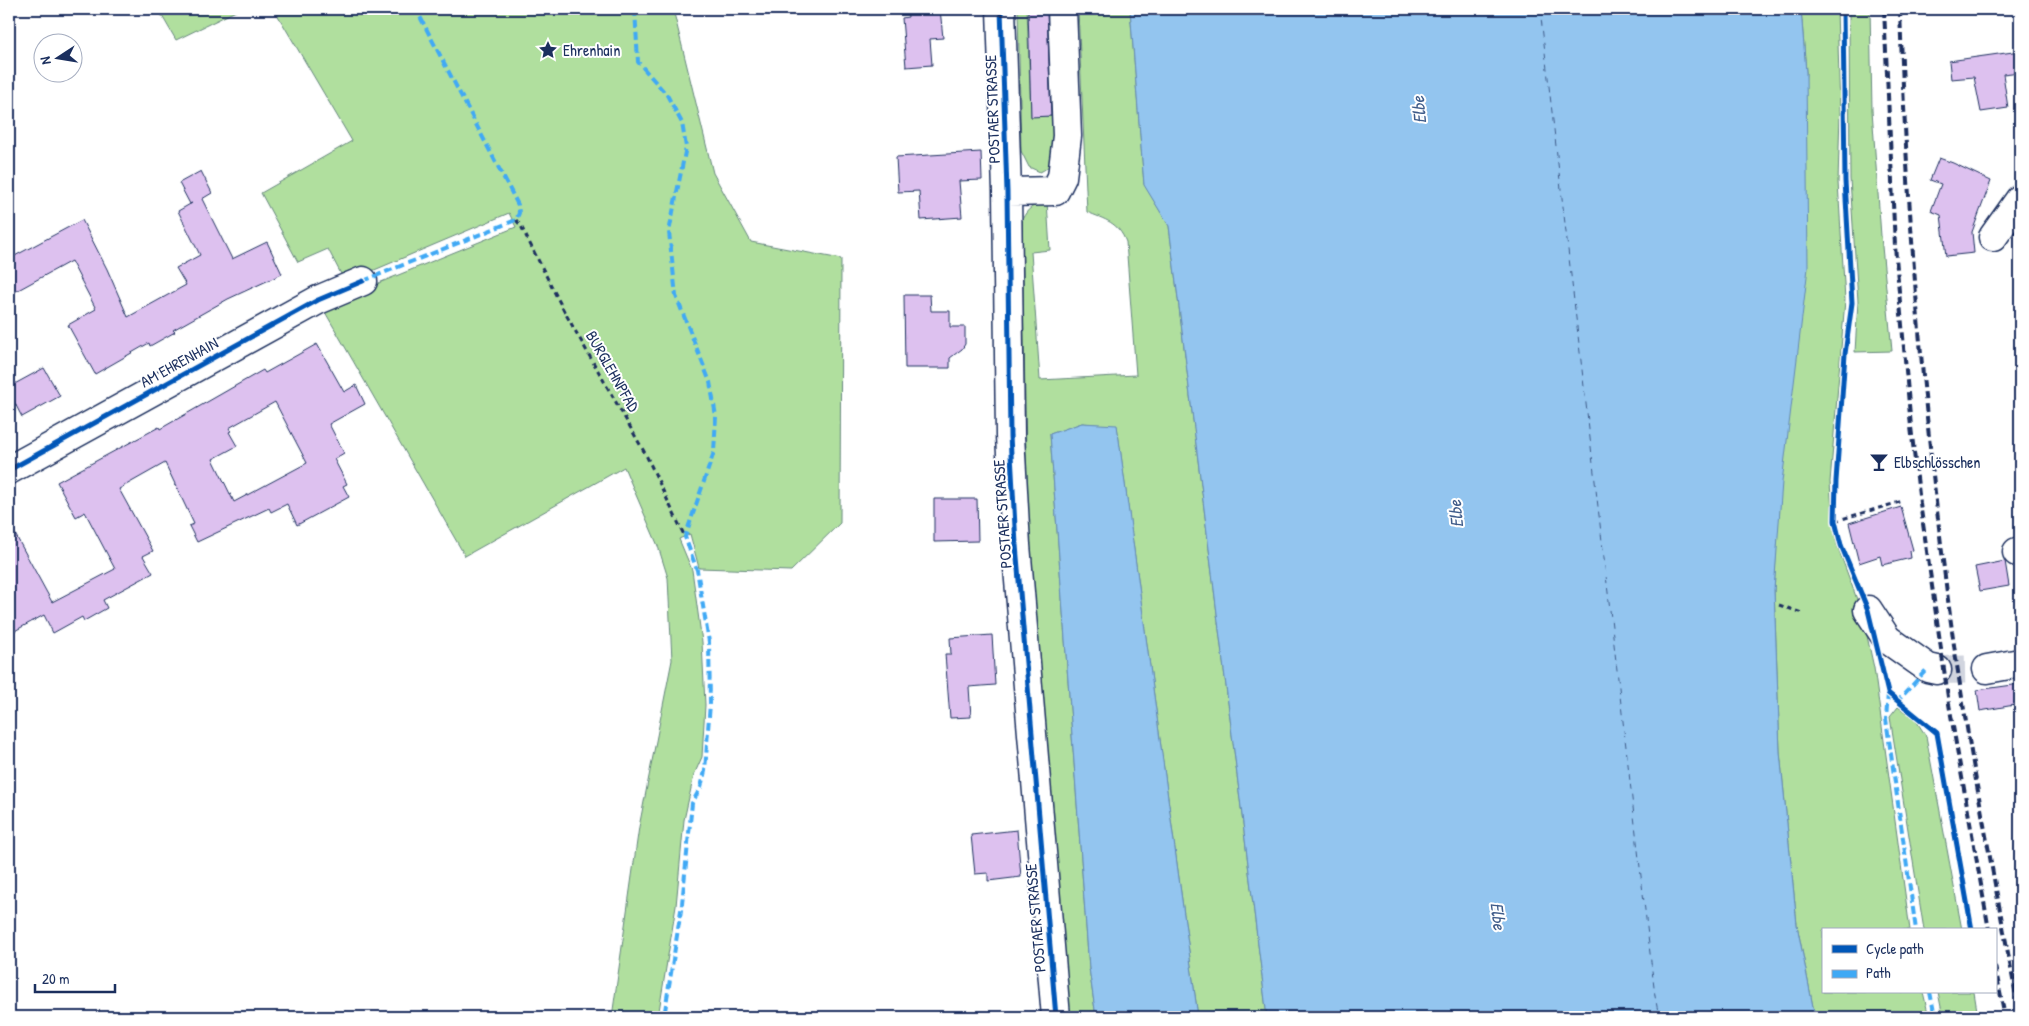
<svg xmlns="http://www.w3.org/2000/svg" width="2029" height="1026" font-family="'Patrick Hand',sans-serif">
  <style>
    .green { fill: #b0df9e; stroke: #66877e }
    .water { fill: #93c5ef; stroke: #6389b5 }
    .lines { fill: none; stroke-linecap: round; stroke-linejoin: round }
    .ferry { stroke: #3f5c8a; stroke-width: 1; stroke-dasharray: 6 5; stroke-linecap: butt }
    .building { fill: #ddc1ef; stroke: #1b2f5e; fill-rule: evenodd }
    .minor-tunnel { stroke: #d1d5df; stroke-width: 28; stroke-dasharray: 28 14; stroke-linecap: butt }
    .minor-casing { stroke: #1b2f5e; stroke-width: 31 }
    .path { stroke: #1b2f5e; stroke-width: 3; stroke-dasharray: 5 4; stroke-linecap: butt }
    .minor { stroke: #fff; stroke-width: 28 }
    .rail { stroke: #1b2f5e; stroke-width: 4; stroke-dasharray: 8 4; stroke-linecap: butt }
    .quiet { stroke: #3fa9f5; stroke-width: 4; stroke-dasharray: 8 4; stroke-linecap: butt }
    .cycleway-casing { stroke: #fff; stroke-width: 8 }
    .cycleway { stroke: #0057b8; stroke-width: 5 }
    .labels { text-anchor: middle; stroke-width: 4; stroke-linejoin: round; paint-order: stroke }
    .poi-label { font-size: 16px; fill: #1b2f5e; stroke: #fff; text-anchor: start }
    .street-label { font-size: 16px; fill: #1b2f5e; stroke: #fff }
    .water-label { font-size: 18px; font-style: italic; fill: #3f5c8a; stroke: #fff }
  </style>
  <rect width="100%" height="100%" fill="#fff"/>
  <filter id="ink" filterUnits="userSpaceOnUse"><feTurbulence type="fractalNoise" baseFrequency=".02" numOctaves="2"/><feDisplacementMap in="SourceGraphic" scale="10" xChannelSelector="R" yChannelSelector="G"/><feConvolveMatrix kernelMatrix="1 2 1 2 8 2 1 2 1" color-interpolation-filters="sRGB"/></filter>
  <g filter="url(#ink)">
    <path class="green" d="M 158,9 L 240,9 L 176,40 Z
      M 274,9 L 673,9 L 713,173 L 751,242 L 841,259 L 840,523 L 791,571 L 699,568 L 690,534 L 679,539 L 692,570 L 702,642 L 705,705 L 702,757 L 694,775 L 684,820 L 676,906 L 658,1017 L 612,1017 L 639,827 L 672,660 L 668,578 L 658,546 L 624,467 L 465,556 L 325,312 L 369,287 L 516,227 L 509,213 L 365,274 L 359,267 L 341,274 L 328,249 L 298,262 L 261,193 L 352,141 Z
      M 1018,9 L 1027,9 L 1031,116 L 1054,116 C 1055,136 1062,163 1040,172 L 1029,167 L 1021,151 Z
      M 1078,9 L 1130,9 L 1144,184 L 1169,226 L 1267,1017 L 1198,1017 L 1117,426 L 1082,423 L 1050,434 L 1089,968 L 1096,1017 L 1064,1017 L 1027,516 L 1022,220 C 1028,207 1034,205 1047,201 L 1050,250 L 1031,252 L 1040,380 L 1136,375 L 1126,242 C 1118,222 1106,220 1087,212 Z
      M 1801,9 L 1837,9 L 1840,112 L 1838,182 L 1845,300 L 1830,482 L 1833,526 L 1837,545 L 1862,613 L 1874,668 L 1910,930 L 1823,930 L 1823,992 L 1923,992 L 1929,1017 L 1815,1017 L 1797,925 L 1780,752 L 1774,590 L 1806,72 Z
      M 1849,9 L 1870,9 L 1872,110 L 1881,236 L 1892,351 L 1855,352 L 1858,301 L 1850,179 Z
      M 1898,707 L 1915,719 L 1926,736 L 1962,930 L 1924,930 L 1890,717 Z
      M 1938,992 L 1974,992 L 1978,1017 L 1943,1017 Z"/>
    <path class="water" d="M 1130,9 L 1801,9 L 1806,72 L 1808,268 L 1782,482 L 1774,590 L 1780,752 L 1797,925 L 1815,1017 L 1267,1017 L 1169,226 L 1144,185 Z
      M 1082,423 L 1117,425 L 1198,1017 L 1096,1017 L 1089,968 L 1050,434 Z"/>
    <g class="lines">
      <path class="ferry" d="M 1540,9 L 1655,996 L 1659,1017"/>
    </g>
    <path class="building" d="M 907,9 L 940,9 L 943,38 L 930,39 L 932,65 L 906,67 L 902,18 L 908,17 Z
      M 1028,9 L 1047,9 L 1051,116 L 1031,117 Z
      M 2020,51 L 2020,72 L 2003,74 L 2008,108 L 1981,112 L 1974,77 L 1951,79 L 1949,61 Z
      M 981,152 L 982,180 L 959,181 L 962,217 L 921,220 L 919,191 L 898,192 L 896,157 Z
      M 1939,158 L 1953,163 L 1991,181 L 1972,232 L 1974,253 L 1946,256 L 1941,215 L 1931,211 L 1941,184 L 1930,180 Z
      M 201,171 L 212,193 L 202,199 L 232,259 L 267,242 L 282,274 L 228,299 L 173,330 L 175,332 L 150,346 L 149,343 L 95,374 L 68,325 L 96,309 L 71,261 L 9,295 L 9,259 L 82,220 L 107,269 L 128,317 L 186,285 L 176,268 L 200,255 L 178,211 L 192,203 L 190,204 L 179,183 Z
      M 904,295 L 930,295 L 931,311 L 950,311 L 950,327 L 965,327 L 965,344 L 962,349 L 950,358 L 950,368 L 905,368 Z
      M 317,344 L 344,392 L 356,385 L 365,404 L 329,424 L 344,453 L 334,459 L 347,484 L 343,486 L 349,497 L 297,525 L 287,504 L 271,512 L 269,508 L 197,542 L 189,526 L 194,524 L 165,463 L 119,489 L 153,551 L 143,556 L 153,573 L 103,600 L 107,608 L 84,621 L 82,617 L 53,633 L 44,615 L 9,634 L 9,523 L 52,602 L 115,569 L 85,512 L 76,517 L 57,482 L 159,427 L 160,429 L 263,370 L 265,373 ZM 275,402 L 307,463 L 234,502 L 213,459 L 237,446 L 229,432 L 231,431 L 229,428 Z
      M 44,368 L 60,396 L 22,417 L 9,392 L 9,387 Z
      M 934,499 L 977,499 L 978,541 L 934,542 Z
      M 1901,507 L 1913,550 L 1910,551 L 1911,558 L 1882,565 L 1880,556 L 1859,563 L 1849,523 Z
      M 2005,561 L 2009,586 L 1980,591 L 1975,567 Z
      M 992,635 L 995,685 L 969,687 L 971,717 L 950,718 L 945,654 L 951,654 L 950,638 Z
      M 2020,684 L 2020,704 L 1980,711 L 1977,690 Z
      M 1017,830 L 1021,877 L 988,881 L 988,873 L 975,874 L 971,835 Z"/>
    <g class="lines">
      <path class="minor-tunnel" d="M 1937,670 L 1987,669"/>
      <g class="minor-casing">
        <path id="minor" d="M 1001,9 L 1007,192 L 1010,436 L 1016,545 L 1056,1017
          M 1007,192 L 1055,191 L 1062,177 L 1067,136 L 1062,9
          M 1993,237 L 2020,199
          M 9,470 L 318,300 L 363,281
          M 2017,552 L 2020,552
          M 1868,610 L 1887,639 L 1928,668 L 1937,670
          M 1987,669 L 2020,663"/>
      </g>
      <path class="path" d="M 516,220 L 521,226 L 564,311 L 646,455 L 685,537
        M 1835,521 L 1903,501
        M 1779,605 L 1802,613"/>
      <use href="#minor" class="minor"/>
      <path class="rail" d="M 1884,9 L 1895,246 L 1911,427 L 1920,503 L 1949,704 L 1989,930
        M 1900,9 C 1907,222 1925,434 1954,645 C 1972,769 1997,893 2020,1017
        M 1995,966 L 2005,1017"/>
      <path class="quiet" d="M 635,9 L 638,62 L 667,95 L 682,123 L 686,147 L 669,232 L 676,296 L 710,382 L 716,416 L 714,452 L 685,537 L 697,570 L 709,642 L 710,703 L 705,771 L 701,787 L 692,803 L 682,904 L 664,1017
        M 363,281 L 516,220 L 519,213 L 518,205 L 416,9
        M 1888,693 L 1886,719 L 1916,930
        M 1896,703 L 1928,668
        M 1930,992 L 1935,1017"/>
      <g class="cycleway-casing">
        <path id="cycleway" d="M 1001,9 L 1007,192 L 1010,436 L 1016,545 L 1056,1017
          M 1843,9 L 1845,181 L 1852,303 L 1845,354 L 1836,481 L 1835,521 L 1841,545 L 1868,610 L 1888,693 L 1937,733 L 1972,930
          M 9,470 L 318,300 L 363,281"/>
      </g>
      <use href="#cycleway" class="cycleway"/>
    </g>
  </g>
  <defs>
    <g id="sight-bare" transform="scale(1.5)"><path d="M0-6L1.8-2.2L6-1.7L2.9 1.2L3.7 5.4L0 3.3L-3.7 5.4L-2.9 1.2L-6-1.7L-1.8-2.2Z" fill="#1b2f5e" stroke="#fff" stroke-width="2.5" paint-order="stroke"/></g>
    <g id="bar-bare" transform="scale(1.5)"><path d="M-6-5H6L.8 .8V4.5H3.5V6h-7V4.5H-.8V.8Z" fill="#1b2f5e" stroke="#fff" stroke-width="2.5" paint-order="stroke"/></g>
  </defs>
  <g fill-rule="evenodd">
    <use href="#sight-bare" x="548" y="50"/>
    <use href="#bar-bare" x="1879" y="462"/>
  </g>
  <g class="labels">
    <g class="poi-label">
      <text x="563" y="56">Ehrenhain</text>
      <text x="1894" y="468">Elbschlösschen</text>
    </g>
    <g class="street-label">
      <text transform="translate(992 109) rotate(-92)" y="6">POSTAER STRASSE</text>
      <text transform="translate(179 362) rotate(-29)" y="6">AM EHRENHAIN</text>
      <text transform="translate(613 371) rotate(60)" y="6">BURGLEHNPFAD</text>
      <text transform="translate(1002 514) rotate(-94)" y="6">POSTAER STRASSE</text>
      <text transform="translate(1035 918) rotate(-95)" y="6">POSTAER STRASSE</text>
    </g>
    <g class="water-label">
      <text transform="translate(1419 110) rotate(-95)" y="6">Elbe</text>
      <text transform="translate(1456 514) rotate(-95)" y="6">Elbe</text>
      <text transform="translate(1498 916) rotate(83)" y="6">Elbe</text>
    </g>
  </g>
  <rect width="2029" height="1026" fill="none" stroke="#fff" stroke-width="30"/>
  <rect x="15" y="15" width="1999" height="996" fill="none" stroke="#1b2f5e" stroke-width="2" filter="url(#ink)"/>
  <rect x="1822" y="928" width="175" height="65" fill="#ffffff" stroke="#a4acbf"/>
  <rect x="1832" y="945" width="25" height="8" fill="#0057b8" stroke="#a4acbf"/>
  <text x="1866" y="954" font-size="15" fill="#1b2f5e">Cycle path</text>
  <rect x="1832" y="970" width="25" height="8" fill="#3fa9f5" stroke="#a4acbf"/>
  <text x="1866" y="978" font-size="15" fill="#1b2f5e">Path</text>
  <g transform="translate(58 58) rotate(258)"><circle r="24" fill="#ffffff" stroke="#a4acbf"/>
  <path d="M0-4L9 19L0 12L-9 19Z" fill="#1b2f5e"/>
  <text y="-8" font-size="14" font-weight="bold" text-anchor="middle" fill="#1b2f5e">N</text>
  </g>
  <path d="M35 984v8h80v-8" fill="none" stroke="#1b2f5e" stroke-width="2.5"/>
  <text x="42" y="984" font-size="15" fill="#1b2f5e" stroke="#ffffff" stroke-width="4" paint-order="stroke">20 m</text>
</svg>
